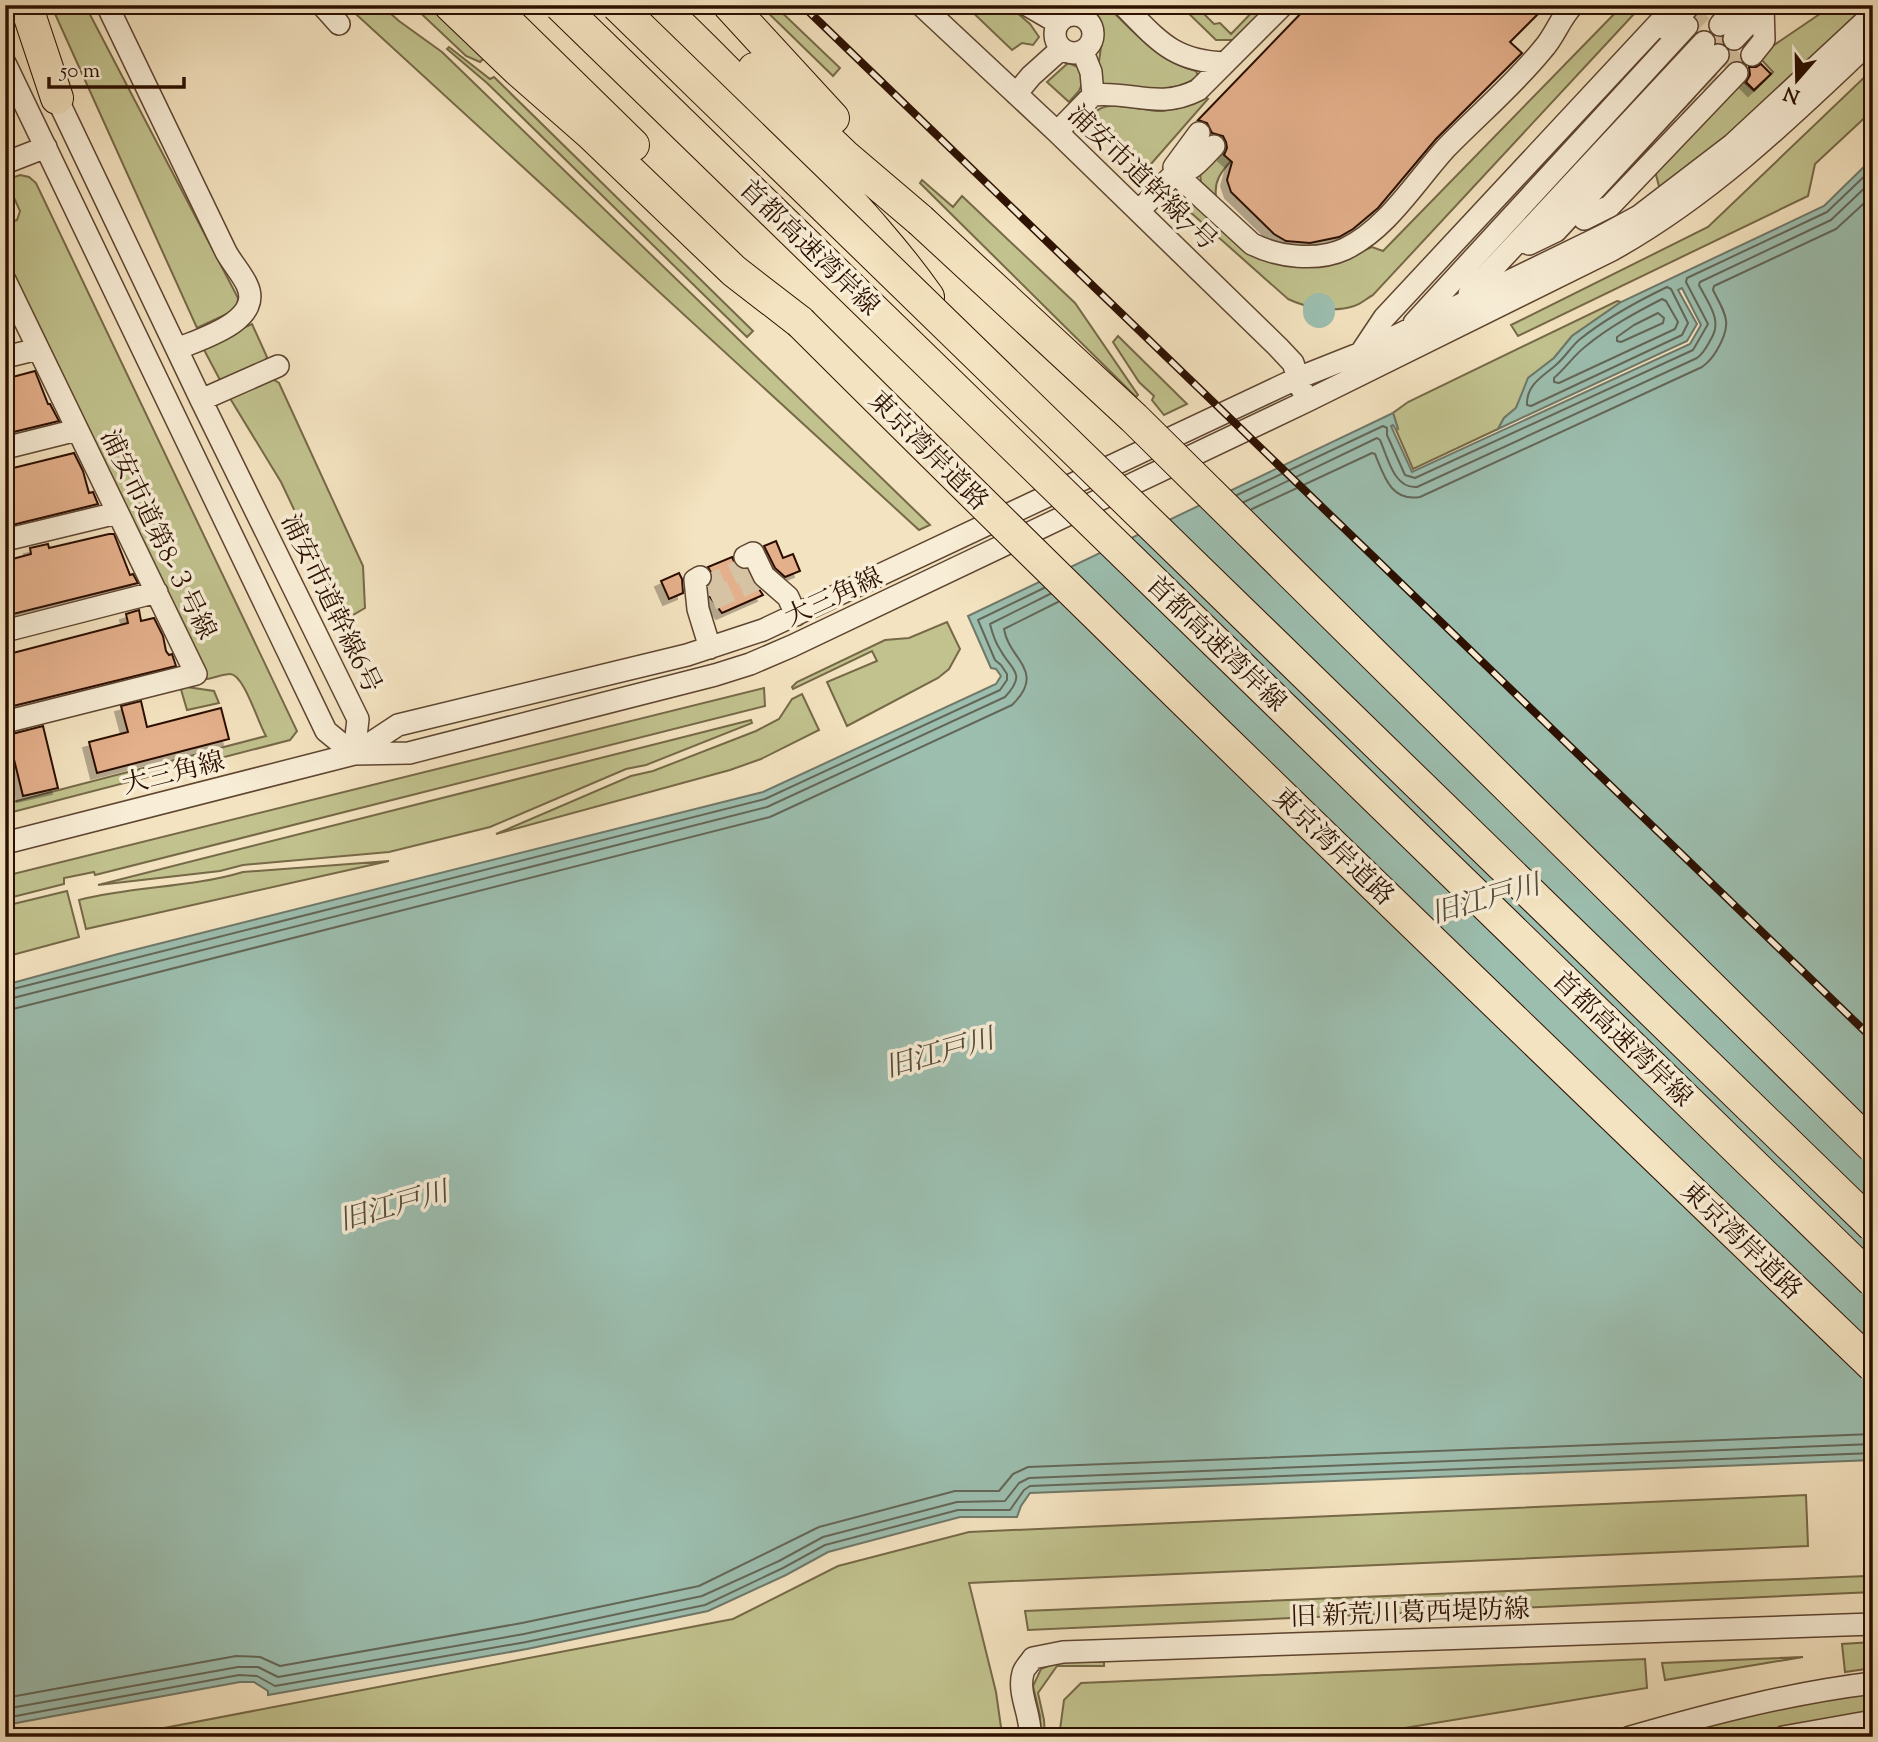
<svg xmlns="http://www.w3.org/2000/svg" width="1878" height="1742" font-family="'Sorts Mill Goudy','Noto Serif JP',serif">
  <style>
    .green { fill: #c1c28e; stroke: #766947; stroke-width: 2 }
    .water { fill: #9cbeaf; stroke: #6f7869; stroke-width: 2 }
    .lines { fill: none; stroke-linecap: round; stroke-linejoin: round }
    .shore { stroke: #646758; stroke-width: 2 }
    .river { stroke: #9cbeaf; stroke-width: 32 }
    .building { fill: #e4b08c; stroke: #2c1000; stroke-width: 2; filter: url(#shadow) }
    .minor-tunnel { stroke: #d6c3a3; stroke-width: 21; stroke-dasharray: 21 10; stroke-linecap: butt }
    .minor-casing { stroke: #5e4530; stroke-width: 24 }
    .highway-casing { stroke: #2c1000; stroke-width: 34 }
    .minor { stroke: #f8edd6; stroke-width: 21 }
    .highway { stroke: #f4e3c0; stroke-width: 32 }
    .rail-casing { stroke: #2c1000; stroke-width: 8 }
    .rail { stroke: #f8edd6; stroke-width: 5; stroke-dasharray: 16; stroke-linecap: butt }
    .highway-bridge-casing { stroke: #2c1000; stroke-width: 34; stroke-linecap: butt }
    .highway-bridge { stroke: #f4e3c0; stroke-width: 32 }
    .labels { text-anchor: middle; stroke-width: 7; stroke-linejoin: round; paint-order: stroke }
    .street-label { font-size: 26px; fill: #2c1000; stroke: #f8edd6 }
    .water-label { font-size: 28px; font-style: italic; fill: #534d3d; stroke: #f8edd6 }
  </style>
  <defs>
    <filter id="shadow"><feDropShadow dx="-6" dy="6" stdDeviation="0" flood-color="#0004"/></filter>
  </defs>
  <rect width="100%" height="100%" fill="#f4e3c0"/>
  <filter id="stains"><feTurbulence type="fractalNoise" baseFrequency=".00286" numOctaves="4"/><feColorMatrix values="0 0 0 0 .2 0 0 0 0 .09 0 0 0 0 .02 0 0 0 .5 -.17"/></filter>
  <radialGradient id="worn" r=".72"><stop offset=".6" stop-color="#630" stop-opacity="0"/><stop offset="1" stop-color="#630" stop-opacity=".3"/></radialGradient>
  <path class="green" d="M 51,5 L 85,5 L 238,298 L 237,306 L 229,313 L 197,328 Z
    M 346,5 L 381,5 L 399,21 L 442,52 L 930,525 L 919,530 Z
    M 412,5 L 428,5 L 485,57 L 480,62 L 466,56 Z
    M 760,5 L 774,5 L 840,68 L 833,76 Z
    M 965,5 L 1008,5 L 1030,24 L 1039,37 L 1033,45 L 1022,43 L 1012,50 Z
    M 1040,5 L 1106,5 C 1134,32 1158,62 1196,71 L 1198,76 C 1175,95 1128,91 1100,83 L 1096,78 C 1099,57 1110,23 1088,11 C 1076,5 1067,8 1056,14 Z
    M 1180,5 L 1212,5 L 1204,14 L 1214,24 L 1220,23 L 1231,34 L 1259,5 L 1271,5 L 1236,40 L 1216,40 Z
    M 1614,5 L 1645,5 L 1633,15 L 1373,295 C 1367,298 1361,304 1354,306 C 1333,313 1307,308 1288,299 L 1172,196 L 1180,191 L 1247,251 L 1362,251 L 1372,247 L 1383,251 L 1619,9 Z
    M 1833,5 L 1866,5 L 1741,125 L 1660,190 L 1656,175 L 1658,163 L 1738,77 L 1754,91 L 1773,72 L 1758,56 Z
    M 449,47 L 490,79 L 494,77 L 753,331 L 747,337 L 487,83 L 447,49 Z
    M 1068,63 L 1078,67 L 1083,81 L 1079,91 L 1069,102 L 1047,82 Z
    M 1873,69 L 1873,110 L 1815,164 L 1808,196 L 1518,336 L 1511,325 L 1708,227 Z
    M 1204,96 L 1208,99 L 1144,172 L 1090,121 C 1099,93 1140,112 1162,111 C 1178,110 1191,105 1204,96 Z
    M 1220,151 L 1231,161 C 1221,172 1214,181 1216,196 L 1201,182 L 1200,173 Z
    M 20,175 L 29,177 L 36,183 L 297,731 L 290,740 L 5,814 L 5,804 L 266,736 C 258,723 244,674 230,674 C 223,674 214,678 207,679 L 5,256 L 5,224 L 17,220 L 20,211 L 6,180 Z
    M 922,180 L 953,207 L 962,196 L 1075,303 L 1138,395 L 1136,397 L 920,183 Z
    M 1617,301 L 1621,302 L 1572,336 L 1554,358 L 1529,378 L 1516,408 L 1504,418 L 1498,429 L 1413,469 L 1396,430 L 1398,429 L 1393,413 L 1408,402 Z
    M 252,324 L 267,357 L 264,363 L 220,380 L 202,346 Z
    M 1118,336 L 1187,404 L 1164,415 L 1152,400 L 1154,396 L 1139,382 L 1113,342 Z
    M 271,378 L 279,383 L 363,566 L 365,608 L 346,619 L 281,482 L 228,395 Z
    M 947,622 L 960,649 L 949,669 L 938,678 L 847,726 L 827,682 L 877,661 L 872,651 L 793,689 L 792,687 L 797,682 L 885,640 L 909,638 Z
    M 180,686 L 214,691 L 219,703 L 187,710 Z
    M 764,688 L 765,706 L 95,875 L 94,872 L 64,878 L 64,884 L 5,899 L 5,876 Z
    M 802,694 L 819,730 L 761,759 L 730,770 L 496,834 L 631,776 L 653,771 L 756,731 L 779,719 L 792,699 Z
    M 751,720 L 752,723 L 646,765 L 626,769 L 490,827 L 389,852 L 243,865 L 220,871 L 98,885 Z
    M 389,861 L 86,929 L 79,900 C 133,886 190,888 243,872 Z
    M 67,891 L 79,937 L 5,957 L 5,906 Z
    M 1806,1495 L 1808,1546 L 969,1583 L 996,1692 L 1002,1734 L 1000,1737 L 117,1737 L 733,1619 L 838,1566 L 969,1532 Z
    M 1866,1576 L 1873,1577 L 1873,1592 L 1028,1630 L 1025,1611 Z
    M 1873,1642 L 1873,1668 L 1845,1672 L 1842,1644 Z
    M 1803,1657 L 1665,1680 L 1662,1663 Z
    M 1645,1659 L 1647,1688 L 1350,1737 L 1059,1737 L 1064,1700 L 1081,1683 Z
    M 1057,1662 L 1104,1662 L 1104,1666 L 1057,1666 L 1038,1693 L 1044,1720 L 1045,1737 L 1041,1737 L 1040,1716 L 1033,1686 L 1041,1669 Z
    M 1873,1690 L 1873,1712 L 1736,1737 L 1711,1737 L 1708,1721 Z"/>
  <path class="water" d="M 1873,158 L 1873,1460 L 1030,1493 L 1021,1506 L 1017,1517 L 960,1517 L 828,1552 L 786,1575 L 708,1611 L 527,1649 L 268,1695 L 268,1691 L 254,1682 L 240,1682 L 5,1725 L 5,985 L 118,954 L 763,792 L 996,684 L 1001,676 L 996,669 L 991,668 L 968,616 L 1393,413 L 1398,429 L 1396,430 L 1393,425 L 1391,426 L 1412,472 L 1690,344 L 1701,325 L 1682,288 L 1678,290 L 1697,324 L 1687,341 L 1498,429 L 1504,418 L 1516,408 L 1528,378 L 1554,358 L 1572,336 L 1621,302 L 1824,206 Z"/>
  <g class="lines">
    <path class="shore" d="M 1667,287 L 1671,289 L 1688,323 L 1682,335 L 1531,406 L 1527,405 C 1526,384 1544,376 1557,364 C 1565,357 1571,347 1579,340 C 1606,318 1636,302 1667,287 Z
      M 1662,299 L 1666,301 L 1678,322 L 1675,329 L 1559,383 L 1554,382 L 1554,378 C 1566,368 1574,355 1586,346 C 1609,327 1635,313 1662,299 Z
      M 1658,313 L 1664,318 L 1663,323 L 1621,342 L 1617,341 L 1617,337 L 1634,325 Z
      M 1237,495 L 1383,426 L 1387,428 L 1387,435 L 1405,475 L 1415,478 L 1693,350 L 1708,324 L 1686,282 L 1687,278 L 1827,212 L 1873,168
      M 1244,502 L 1377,438 L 1380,440 C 1388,458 1394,489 1417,487 L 1697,358 C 1704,353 1707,346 1711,339 C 1723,320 1708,303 1699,285 L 1700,282 L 1831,220 L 1873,180
      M 1252,509 L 1372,453 L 1375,454 C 1384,476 1391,502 1420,497 L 1702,367 C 1709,362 1713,357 1717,350 C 1733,323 1726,315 1713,290 L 1714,286 L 1836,229 L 1873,195
      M 5,991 L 765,799 L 1000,690 L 1007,680 L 1007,674 L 1001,665 L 995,660 L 978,620 L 1044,588
      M 5,1000 L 767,807 L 1005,697 C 1027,673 1012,671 1001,651 C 996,644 992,632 990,624 L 1050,594
      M 5,1011 L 770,817 L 1012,705 C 1047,671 1009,660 1004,629 L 1058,602
      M 5,1698 L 236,1656 L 260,1657 L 280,1666 L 522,1623 L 699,1586 L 819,1527 L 955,1491 L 999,1491 L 1013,1474 L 1028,1467 L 1873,1434
      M 5,1709 L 238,1667 L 258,1667 L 278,1677 L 524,1634 L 702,1596 L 779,1561 L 823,1537 L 957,1502 L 1005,1501 L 1019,1483 L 1029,1478 L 1873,1444
      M 5,1718 L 239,1675 L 257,1676 L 275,1686 L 526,1642 L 705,1605 L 783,1568 L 825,1545 L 958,1510 L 1010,1510 L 1024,1490 L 1030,1486 L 1873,1453"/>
    <path class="river" d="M 1319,312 L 1319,309"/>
  </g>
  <path class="building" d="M 1309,5 L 1547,5 L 1510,42 L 1522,53 L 1436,139 L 1378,208 L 1353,229 L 1339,237 L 1310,243 L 1286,241 L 1274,234 L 1231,192 L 1227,180 L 1232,162 L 1224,155 L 1227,148 L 1226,142 L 1223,136 L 1212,133 L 1207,123 L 1198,120 Z
    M 1761,64 L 1771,74 L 1754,90 L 1746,82 L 1750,75 L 1749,67 L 1756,67 Z
    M 35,371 L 48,404 L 50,404 L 59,421 L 5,434 L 5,379 Z
    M 74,453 L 83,471 L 89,493 L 93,492 L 98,504 L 8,526 L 5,516 L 5,470 Z
    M 109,534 L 114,534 L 130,575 L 133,574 L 138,583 L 5,616 L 5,561 L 31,554 L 30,548 L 48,544 L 49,548 Z
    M 776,541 L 783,558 L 793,554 L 800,571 L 785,577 L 775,568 L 764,546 Z
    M 732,557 L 737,568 L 746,570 L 763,595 L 722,613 L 710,597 L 709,586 L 713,576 L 708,567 Z
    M 679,573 L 682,579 L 683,593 L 669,599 L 661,581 Z
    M 139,610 L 141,621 L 154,618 L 163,636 L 166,651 L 169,655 L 172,654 L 176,666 L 5,708 L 5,655 L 128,623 L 126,614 Z
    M 141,701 L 147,727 L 221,708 L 229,739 L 97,773 L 89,742 L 128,732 L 121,706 Z
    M 43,726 L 58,788 L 23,796 L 8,735 Z"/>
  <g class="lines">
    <path class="minor-tunnel" d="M 1687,26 L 1704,9
      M 1710,48 L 1727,31
      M 1598,204 L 1743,46
      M 704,587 L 749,566
      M 712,600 L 756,580"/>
    <g class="minor-casing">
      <path id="minor" d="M 107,5 L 226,252 C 232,263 242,274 247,285 C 264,321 200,339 177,349
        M 322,5 L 339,24
        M 921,5 L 1057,132 L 1278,347 L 1293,363 L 1302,390
        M 1027,5 L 1058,23
        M 1123,5 C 1158,40 1172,61 1225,63
        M1055 34a19 19 0 1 1 38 0a19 19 0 1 1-38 0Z
        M 1720,25 L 1737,5
        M 1667,30 L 1690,5
        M 1734,39 L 1748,24 L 1753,5
        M 1083,52 L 1091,72 L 1093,95
        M 1752,55 L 1764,40 L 1763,5
        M 5,63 L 326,731 L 354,754
        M 52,88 L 201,400 L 358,719 L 354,754
        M 1016,94 L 1031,76 L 1061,49
        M 1057,132 L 1093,95 C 1132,91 1159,110 1198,90 L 1283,5
        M 5,163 L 46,147
        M 1175,173 L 1252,244 C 1278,257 1317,262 1345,249 C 1387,229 1415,182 1446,148 C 1478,115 1514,85 1543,49 C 1555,36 1560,18 1573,5
        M 1175,173 C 1190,175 1204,156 1214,146
        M 1139,211 L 1175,173 L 1174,167 L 1199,133
        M 1584,219 L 1610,206 L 1737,73
        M 1529,244 L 1556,231 L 1718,55
        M 5,280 L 196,674 L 5,722
        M 1469,294 L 1704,42
        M 1414,323 L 1687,26
        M 1362,351 L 1384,318 L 1671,10
        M 5,357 L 38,349
        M 201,400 L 278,366
        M 5,448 L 77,430
        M 5,540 L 117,513
        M 745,557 L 753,553 L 764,576 L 788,597 L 796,615
        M 700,577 L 695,580 L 698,609 L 710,648
        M 5,631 L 157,592
        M 354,754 L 398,725 L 687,655 L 763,630 L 1298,378 L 1361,353 L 1431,319 L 1604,235 L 1639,216 L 1733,144 L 1873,14
        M 5,843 L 354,754 L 409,753 L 715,675 L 750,664 L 792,646 L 1307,401 L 1612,250 C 1711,195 1791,117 1873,39
        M 1030,1737 C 1032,1716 1017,1694 1023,1673 C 1024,1668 1030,1663 1033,1658 L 1063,1652 L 1873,1624
        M 1630,1737 C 1710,1714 1790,1693 1873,1683
        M 1783,1737 L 1873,1721"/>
    </g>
    <g class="highway-casing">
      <path id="highway" d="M 26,5 L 57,98
        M 450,5 L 518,70 L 591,134 L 734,271 L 800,322
        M 490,5 L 633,145
        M 659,5 C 714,57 766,111 817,166 C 856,208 895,250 928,297
        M 729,5 L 833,118
        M 754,69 L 846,157 L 920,220"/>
    </g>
    <use href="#minor" class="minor"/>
    <use href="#highway" class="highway"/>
    <g class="rail-casing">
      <path id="rail" d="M 802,5 L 1873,1039"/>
    </g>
    <use href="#rail" class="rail"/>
    <g class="highway-bridge-casing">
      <path id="highway-bridge" d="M 560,5 L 1873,1281
        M 617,5 L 1873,1226
        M 920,220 L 1134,418 L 1873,1147
        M 800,322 C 1153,674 1513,1020 1873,1366"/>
    </g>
    <use href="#highway-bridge" class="highway-bridge"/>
  </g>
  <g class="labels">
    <g class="street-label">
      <text transform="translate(1143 177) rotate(44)" y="9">浦安市道幹線7号</text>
      <text transform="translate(810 247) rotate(44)" y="9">首都高速湾岸線</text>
      <text transform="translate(929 450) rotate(45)" y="9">東京湾岸道路</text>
      <text transform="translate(159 534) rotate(64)" y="9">浦安市道第8-３号線</text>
      <text transform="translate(833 596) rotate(-25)" y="9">大三角線</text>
      <text transform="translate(332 603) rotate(64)" y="9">浦安市道幹線6号</text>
      <text transform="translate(1217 643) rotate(44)" y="9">首都高速湾岸線</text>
      <text transform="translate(173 772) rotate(-14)" y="9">大三角線</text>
      <text transform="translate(1334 846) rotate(44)" y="9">東京湾岸道路</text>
      <text transform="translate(1623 1038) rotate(44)" y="9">首都高速湾岸線</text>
      <text transform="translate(1742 1240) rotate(44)" y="9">東京湾岸道路</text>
      <text transform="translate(1410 1612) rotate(-2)" y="9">旧 新荒川葛西堤防線</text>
    </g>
    <g class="water-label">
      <text transform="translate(1485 898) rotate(-16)" y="10">旧江戸川</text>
      <text transform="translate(939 1052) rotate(-16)" y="10">旧江戸川</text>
      <text transform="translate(393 1205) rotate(-16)" y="10">旧江戸川</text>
    </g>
  </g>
  <rect width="1878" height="1742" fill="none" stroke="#f4e3c0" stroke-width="28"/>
  <rect x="7" y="7" width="1864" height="1728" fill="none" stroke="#2c1000" stroke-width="3.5"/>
  <rect x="14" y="14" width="1850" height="1714" fill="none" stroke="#2c1000" stroke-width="2"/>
  <g transform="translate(1797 80) rotate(200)" stroke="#f8edd6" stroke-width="5" paint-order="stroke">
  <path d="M0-5L12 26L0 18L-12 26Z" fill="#2c1000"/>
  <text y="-10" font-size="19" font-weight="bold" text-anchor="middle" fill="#2c1000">N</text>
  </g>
  <path d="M49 77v10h135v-10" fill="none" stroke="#2c1000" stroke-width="3.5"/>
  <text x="60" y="77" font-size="21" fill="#2c1000" stroke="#f8edd6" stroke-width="5" paint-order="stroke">50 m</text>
  <rect width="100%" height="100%" filter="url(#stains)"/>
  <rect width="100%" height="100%" fill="url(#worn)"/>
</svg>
